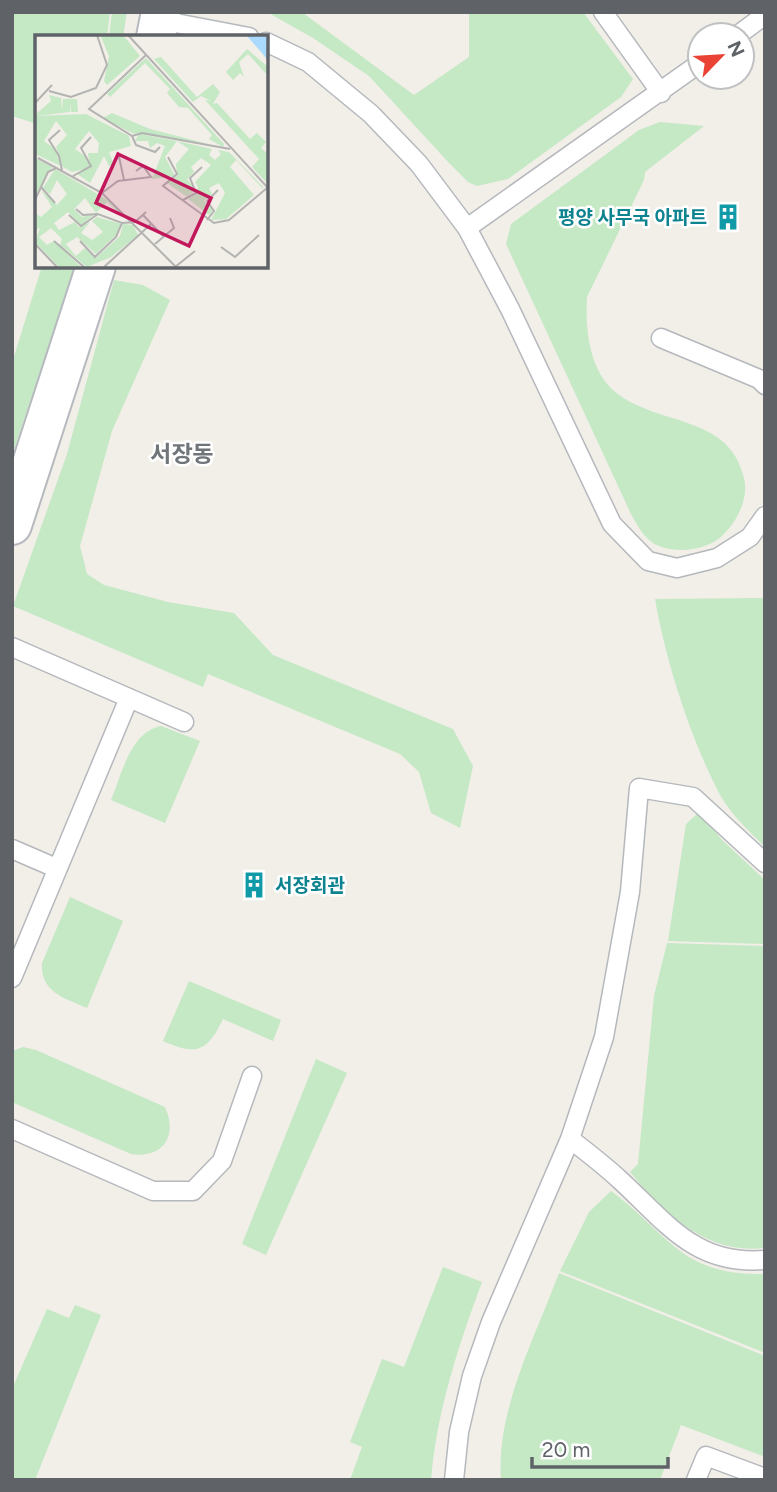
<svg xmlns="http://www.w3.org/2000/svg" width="777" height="1492" font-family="Figtree,'Noto Sans KR',sans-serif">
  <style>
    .green { fill: #c5e8c5 }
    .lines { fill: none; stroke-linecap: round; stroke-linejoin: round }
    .lane-casing { stroke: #b5b8bc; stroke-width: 21 }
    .secondary-casing { stroke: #b6babf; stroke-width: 42 }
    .lane { stroke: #fff; stroke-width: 18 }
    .secondary { stroke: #fff; stroke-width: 38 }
    .labels { text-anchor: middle; stroke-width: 5; stroke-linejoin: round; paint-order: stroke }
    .culture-label { font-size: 19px; font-weight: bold; fill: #0d838f; stroke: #fff; text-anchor: end }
    .quarter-label { font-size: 23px; font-weight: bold; fill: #70757a; stroke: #fff }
    .inset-road { fill: none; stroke: #b3b3b1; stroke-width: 2 }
    .view { fill: #c2185b; fill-opacity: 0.15; stroke: #c2185b; stroke-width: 3.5 }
    .inset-edge { fill: none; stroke: #5f6368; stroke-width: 3.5 }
  </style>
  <rect width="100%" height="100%" fill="#f1efe8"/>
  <path class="green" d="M 12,12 L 110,12 L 107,37 L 37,37 L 37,124 L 12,116 Z
    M 112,12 L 127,12 L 123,37 L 109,37 Z
    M 267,12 L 303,13 L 414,95 L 469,57 L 469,12 L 583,12 L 633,79 L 621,97 L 508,179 L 477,186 L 468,182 L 450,164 L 369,76 L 313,38 Z
    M 660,122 L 704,126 L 645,172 L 644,180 L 587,297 C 585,328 589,369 614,391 C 657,427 729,413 744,478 C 749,499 737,521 723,535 C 707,551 673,555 653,543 C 643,536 637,525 631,514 L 506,244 L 511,224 L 639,130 Z
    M 42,266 L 75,266 L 12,456 L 12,363 Z
    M 114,280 L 143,285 L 170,300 L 112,431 L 80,546 L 87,574 L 104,585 L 168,602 L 234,613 L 273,655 L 453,729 L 473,766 L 460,828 L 431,813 L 419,772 L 400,754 L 208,674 L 203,687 L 13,606 L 67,454 Z
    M 765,598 L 765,847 C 749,831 730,814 719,793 C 690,737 666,662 655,599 Z
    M 161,726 L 200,741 L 165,823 L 111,800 C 122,774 130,732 161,726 Z
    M 699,812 L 722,840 L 765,880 L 765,944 L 668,941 L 686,824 Z
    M 70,897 L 123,921 L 87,1008 C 64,998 40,992 42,963 Z
    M 667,943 L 765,946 L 765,1248 C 706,1255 664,1213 630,1172 L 638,1164 L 654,996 Z
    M 189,981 L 281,1020 L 273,1041 L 223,1019 C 207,1052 197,1056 163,1041 Z
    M 23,1047 L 36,1050 L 165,1107 C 178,1136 163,1159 131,1154 L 14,1103 L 12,1051 Z
    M 316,1059 L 347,1073 L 266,1255 L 242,1244 Z
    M 611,1191 C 669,1234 680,1276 765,1274 L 765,1353 L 560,1271 L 589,1212 Z
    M 443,1267 L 482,1282 C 458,1347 437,1410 431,1480 L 350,1480 L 362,1447 L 350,1442 L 382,1359 L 404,1367 Z
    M 559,1273 L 765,1356 L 765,1457 L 681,1425 L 660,1480 L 501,1480 C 496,1409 535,1338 559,1273 Z
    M 75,1305 L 101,1315 L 35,1480 L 12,1480 L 12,1389 L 47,1309 L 69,1318 Z"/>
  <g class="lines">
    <g class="lane-casing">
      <path id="lane" d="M 603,12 L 661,93
        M 160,20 L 249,37
        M 738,35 L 765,15
        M 266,42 L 308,62 L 371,114 L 419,164 L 467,228 L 510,309 L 612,524 L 648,561 L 677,568 L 717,558 L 750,537 L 765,516
        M 467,228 L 700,63
        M 661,338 L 759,379 L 765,385
        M 12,647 L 184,722
        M 12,849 L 56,868
        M 12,978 L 129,698
        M 12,1129 L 153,1191 L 193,1191 L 222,1161 L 252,1076
        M 570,1139 C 587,1152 604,1165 620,1180 C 666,1222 695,1266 765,1260
        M 454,1480 L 459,1432 L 472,1376 L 491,1322 L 570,1139 L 604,1037 L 630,892 L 639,788 L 693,797 L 765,863
        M 696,1480 L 706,1456 L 765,1478"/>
    </g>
    <g class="secondary-casing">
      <path id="secondary" d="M 156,37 L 161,12
        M 12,525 L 96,266"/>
    </g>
    <use href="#lane" class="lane"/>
    <use href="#secondary" class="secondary"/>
  </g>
  <defs>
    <g id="building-bare" transform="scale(2.1)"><path d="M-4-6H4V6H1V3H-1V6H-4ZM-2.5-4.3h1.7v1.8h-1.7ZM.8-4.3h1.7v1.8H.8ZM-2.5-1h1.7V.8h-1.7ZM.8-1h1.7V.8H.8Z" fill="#0f9aa8" stroke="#fff" stroke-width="2.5" paint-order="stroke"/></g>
  </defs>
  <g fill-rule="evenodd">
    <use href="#building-bare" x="728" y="217"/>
    <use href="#building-bare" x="254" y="885"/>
  </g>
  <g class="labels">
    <g class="culture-label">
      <text x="707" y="224">평양 사무국 아파트</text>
      <text x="275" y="892" text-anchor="start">서장회관</text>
    </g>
    <g class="quarter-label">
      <text x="182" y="462">서장동</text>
    </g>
  </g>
  <g transform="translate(35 35)">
    <rect width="233" height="233" fill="#f1efe8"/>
    <path d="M 88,0 L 105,21 L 72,50 L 69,46 L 74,21 L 66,2 ZM 212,14 L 233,32 L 233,41 L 213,19 L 204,27 L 209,42 L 205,38 L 198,45 L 191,37 ZM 126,22 L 162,62 L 178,49 L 185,57 L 178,69 L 182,68 L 215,104 L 222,98 L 231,107 L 226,113 L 233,119 L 233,149 L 217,132 L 224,124 L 170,65 L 176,66 L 166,61 L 158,67 L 119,24 ZM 111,23 L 189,109 L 188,112 L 174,104 L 177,100 L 153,73 L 144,72 L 132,58 L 135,54 L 110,28 L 75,62 L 72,59 ZM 14,60 L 26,63 L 27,75 L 28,64 L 42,64 L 43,77 L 36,77 L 35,67 L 35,77 L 1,81 L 51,79 L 94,101 L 96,111 L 74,117 L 79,130 L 74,131 L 69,121 L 55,148 L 41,138 L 55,133 L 53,118 L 63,118 L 64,108 L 54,96 L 40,114 L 51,122 L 55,131 L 50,134 L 37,137 L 28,132 L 21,112 L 32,100 L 21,86 L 9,106 L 20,114 L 26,131 L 0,119 L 0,80 L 16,66 ZM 77,78 L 115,94 L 173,109 L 97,98 L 68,83 ZM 104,99 L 142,106 L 177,114 L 174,120 L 180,125 L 186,119 L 183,115 L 194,117 L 228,152 L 228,154 L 201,125 L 195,132 L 219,160 L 191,184 L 176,185 L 190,158 L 184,148 L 174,153 L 177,159 L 169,166 L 178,175 L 174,180 L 153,164 L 161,159 L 163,152 L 160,147 L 176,130 L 166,123 L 156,132 L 159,137 L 152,144 L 161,155 L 152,162 L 132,148 L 142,141 L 141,129 L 154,114 L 142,106 L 130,122 L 140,141 L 117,144 L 130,111 L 122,108 L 115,113 L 113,106 L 100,106 ZM 0,123 L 17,132 L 0,162 ZM 20,134 L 71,164 L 89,179 L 93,186 L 72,167 L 61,178 L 50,163 L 39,174 L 47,182 L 60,179 L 46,190 L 33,177 L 19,188 L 24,195 L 40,187 L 44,192 L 55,187 L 46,198 L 57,205 L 68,197 L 57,186 L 62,182 L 86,189 L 81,200 L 61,219 L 42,202 L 31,209 L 41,221 L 50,213 L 61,223 L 85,201 L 88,189 L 98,190 L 103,200 L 76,222 L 52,232 L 25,210 L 27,204 L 16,193 L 4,202 L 12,210 L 19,206 L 46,232 L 24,232 L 0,207 L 5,193 L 0,195 L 0,178 L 6,182 L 17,172 L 6,155 L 22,170 L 32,159 L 22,145 L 15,159 L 8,153 Z" fill="#c5e8c5"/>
    <path d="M 211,0 L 233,0 L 233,26 L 227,18 Z" fill="#aadaff"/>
    <path class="inset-road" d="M 93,0 L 233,153M 111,20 L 54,74 L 97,101 L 101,110 L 120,117 L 125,112M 14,56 L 36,62 L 61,53 L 72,30 L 62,0M 0,68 L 17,50M 25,95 L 14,105 L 24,121 L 27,135M 97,101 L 107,98 L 195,114M 83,117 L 89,145M 133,122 L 142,139 L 128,151 L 179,188 L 194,185 L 232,153M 3,123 L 67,158 L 141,232M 38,141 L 56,131 L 46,113 L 56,102M 6,152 L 20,168M 67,158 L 83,146 L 116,142 L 108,131 L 101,136M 0,165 L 13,137 L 21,133M 148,165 L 161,158 L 155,143 L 167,132M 41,174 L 48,180 L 63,179M 34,180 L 46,191 L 63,179 L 87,188 L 100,187 L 111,177M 108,180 L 128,201M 172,185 L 179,176 L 172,166 L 183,155M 19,206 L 49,232M 45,206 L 60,222 L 81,202 L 87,188M 0,209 L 22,232M 120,209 L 139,193 L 135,183M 186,212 L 200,222 L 224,200M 69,232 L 116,189M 140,232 L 160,216"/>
    <path class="view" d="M 83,119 L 176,163 L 154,211 L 61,168 Z"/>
    <rect width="233" height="233" class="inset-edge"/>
  </g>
  <rect width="777" height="1492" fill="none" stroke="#5f6368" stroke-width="28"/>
  <g transform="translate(721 56) rotate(65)"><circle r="33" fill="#ffffff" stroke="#bfc1c3" stroke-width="2"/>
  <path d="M0-5L12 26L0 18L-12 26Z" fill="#ea4335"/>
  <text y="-10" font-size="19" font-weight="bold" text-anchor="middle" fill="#5f6368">N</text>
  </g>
  <path d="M532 1457v10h136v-10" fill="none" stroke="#5f6368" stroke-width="3.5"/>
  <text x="542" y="1457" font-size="21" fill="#5f6368" stroke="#ffffff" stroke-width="5" paint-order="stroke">20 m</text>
</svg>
